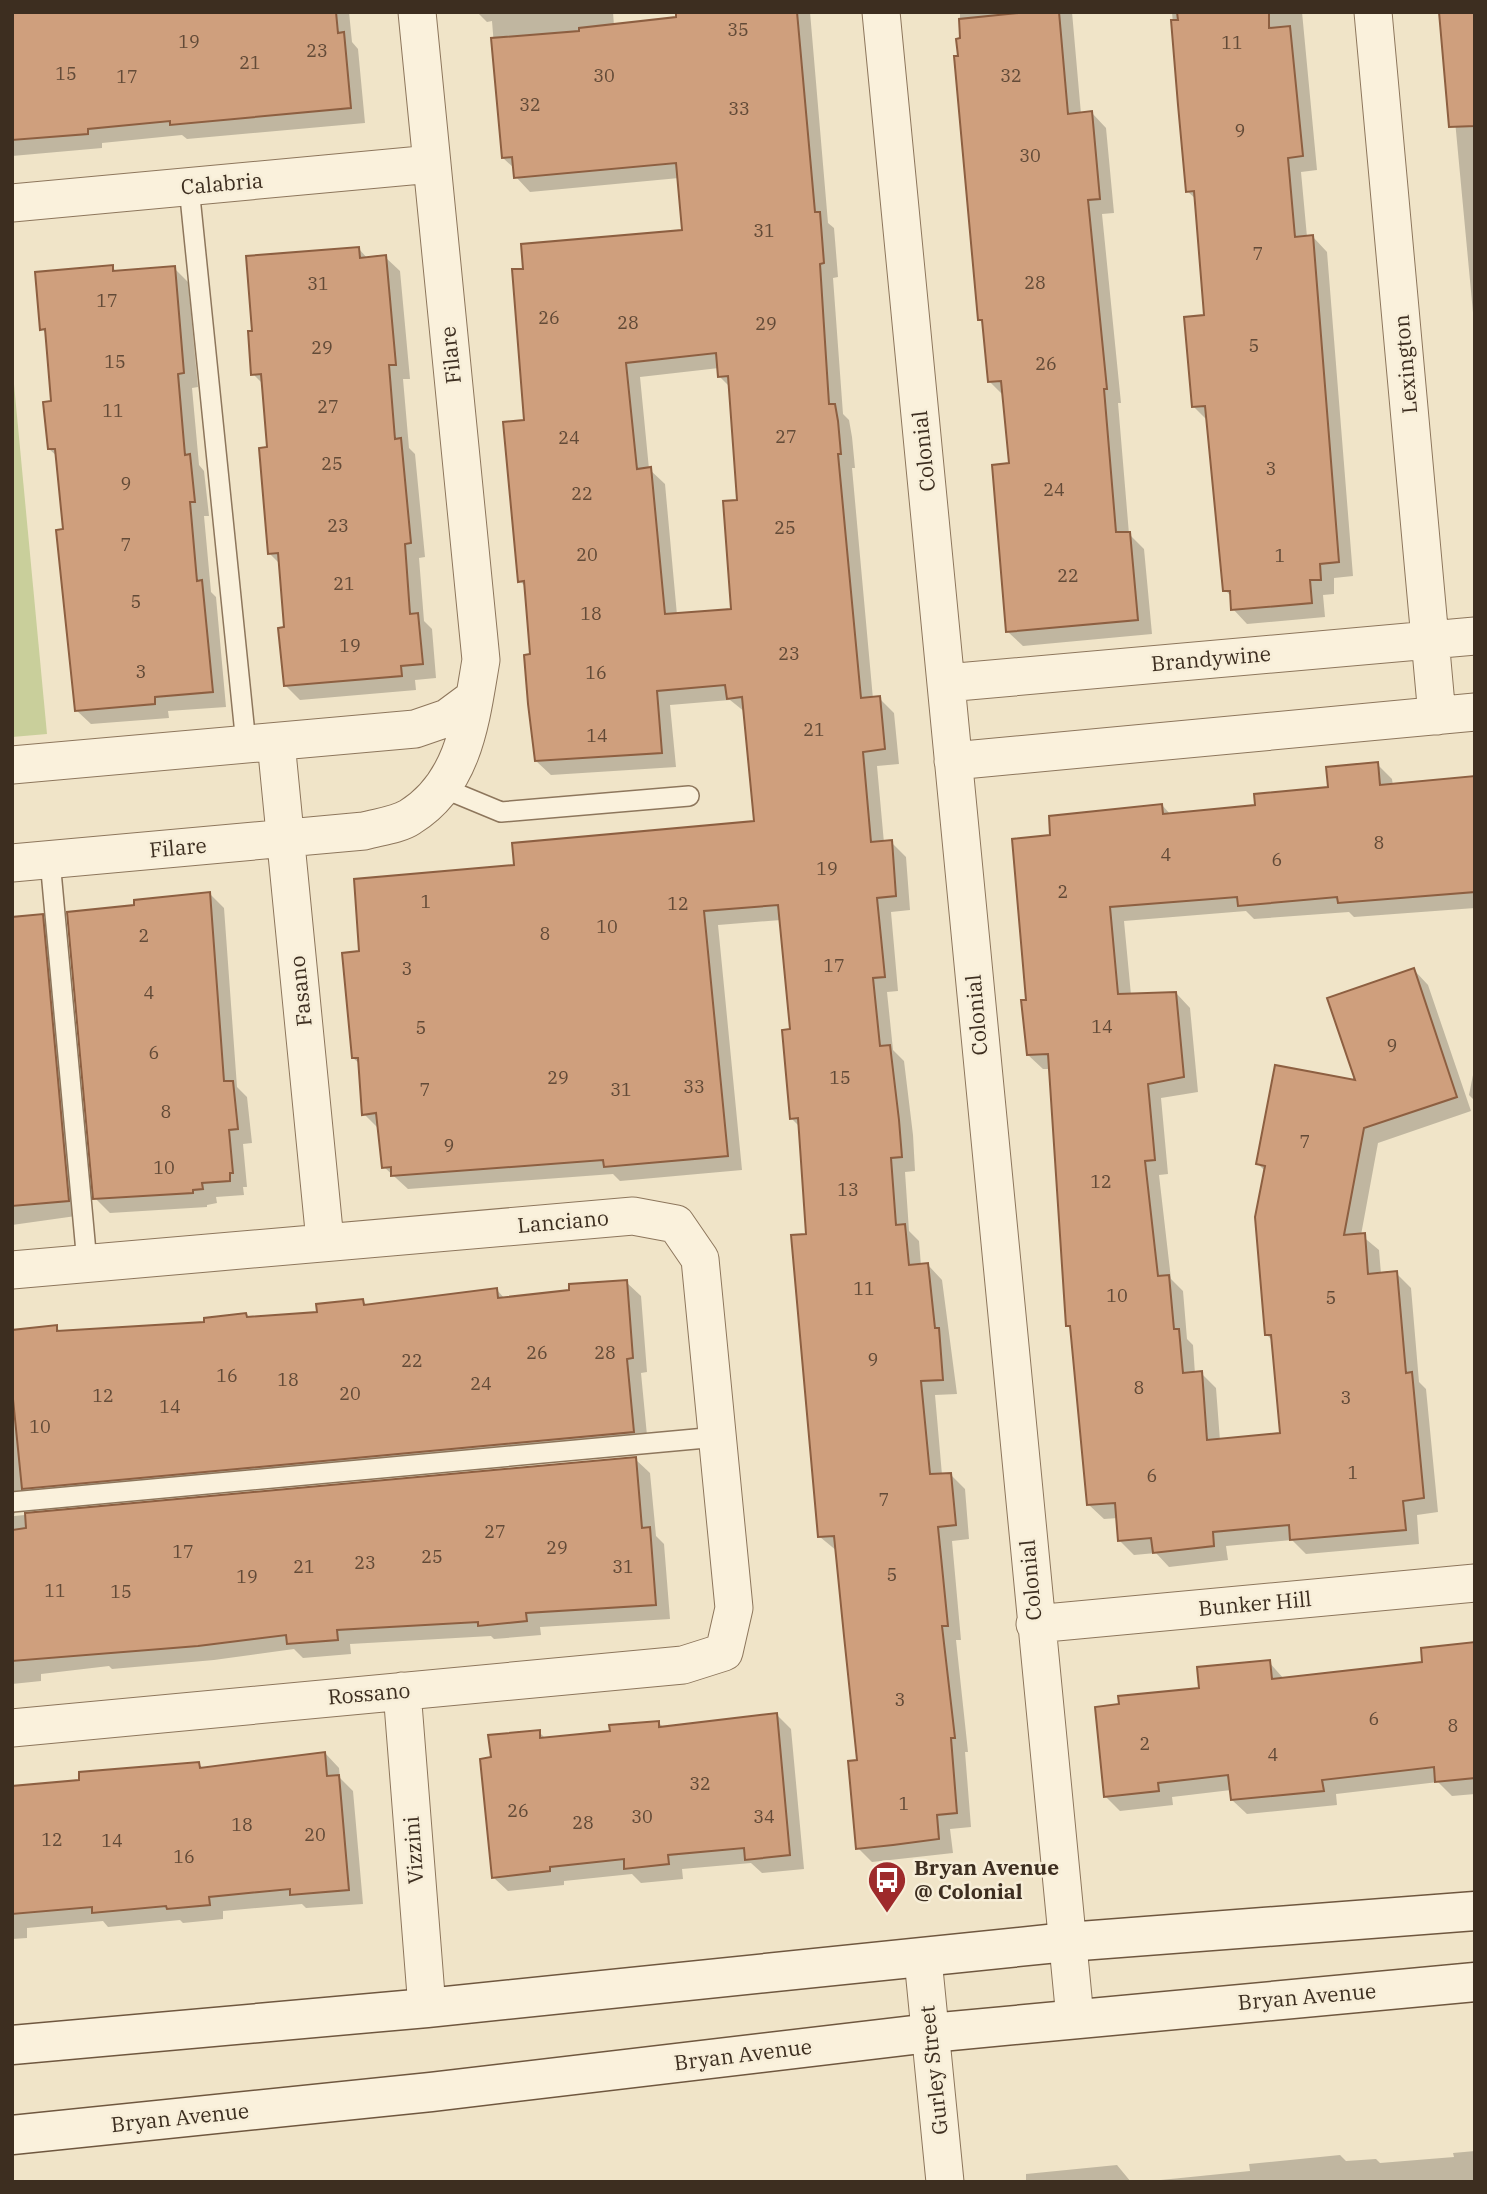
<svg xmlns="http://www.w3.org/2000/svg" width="1487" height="2194" font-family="'IBM Plex Serif',serif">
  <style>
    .green { fill: #c9cf9b }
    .shadow { fill: #0003; fill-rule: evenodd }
    .building { fill: #cf9f7d; stroke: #8d5f41; stroke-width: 2; fill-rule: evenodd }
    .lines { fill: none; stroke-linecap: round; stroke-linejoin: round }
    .lane-casing { stroke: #8d765c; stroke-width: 22 }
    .street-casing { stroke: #8d765c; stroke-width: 39 }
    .secondary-casing { stroke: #6f573f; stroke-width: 41 }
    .lane { stroke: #faf1dc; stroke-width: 19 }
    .street { stroke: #faf1dc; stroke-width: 37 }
    .secondary { stroke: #faf1dc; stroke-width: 38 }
    .labels { text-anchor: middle; stroke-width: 5; stroke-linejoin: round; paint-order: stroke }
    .number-label { font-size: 18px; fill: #624a37 }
    .street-label { font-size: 21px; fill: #3d2e20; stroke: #f7eed8 }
    .poi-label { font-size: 21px; font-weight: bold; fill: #3d2e20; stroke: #f7eed8; text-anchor: start }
  </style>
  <rect width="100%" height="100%" fill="#f0e4c8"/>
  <path class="green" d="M 12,363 L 47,734 L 12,737 Z"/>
  <path class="shadow" d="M 12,12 L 349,12 L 352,42 L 358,49 L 365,123 L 187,139 L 182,135 L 102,143 L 102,148 L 12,156 Z
    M 477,12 L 613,12 L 614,26 L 678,19 L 678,12 L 810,12 L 828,223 L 834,228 L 838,277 L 833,278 L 843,414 L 849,420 L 852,437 L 855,468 L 852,468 L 873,699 L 879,698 L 894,713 L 899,764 L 877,766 L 884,843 L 891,842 L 906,857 L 910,910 L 891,912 L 898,991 L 887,992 L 893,1050 L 904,1061 L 913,1135 L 915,1171 L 905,1172 L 909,1231 L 919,1241 L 921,1266 L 928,1265 L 942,1280 L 957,1394 L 935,1395 L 942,1475 L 950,1474 L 965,1489 L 969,1539 L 952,1541 L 961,1640 L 956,1640 L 968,1752 L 965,1752 L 971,1827 L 950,1829 L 953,1853 L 872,1862 L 858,1848 L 858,1762 L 837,1551 L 820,1537 L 808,1235 L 800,1127 L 791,1118 L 792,1031 L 781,920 L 718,925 L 742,1170 L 620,1181 L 613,1174 L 408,1189 L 384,1167 L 378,1128 L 364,1114 L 360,1064 L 353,1058 L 361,953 L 516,867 L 756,823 L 745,712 L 730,700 L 670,705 L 676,767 L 551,775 L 536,761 L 526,587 L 520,581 L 526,421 L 525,270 L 684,231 L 679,178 L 530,192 L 516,177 L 515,169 L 503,158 L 492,21 L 487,22 ZM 719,368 L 719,376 L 730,387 L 739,502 L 733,610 L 677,615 L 665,484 L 649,469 L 640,377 Z
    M 960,12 L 1072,12 L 1081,114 L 1092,113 L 1106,128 L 1114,213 L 1102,214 L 1121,403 L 1118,403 L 1129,534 L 1144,549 L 1152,634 L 1023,646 L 1008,632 L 1010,464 L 1004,396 L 989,381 L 984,324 L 980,319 L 960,58 Z
    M 1172,12 L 1302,12 L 1317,170 L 1301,172 L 1307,237 L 1313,237 L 1327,252 L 1353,576 L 1334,578 L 1334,594 L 1323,595 L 1325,617 L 1247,624 L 1233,609 L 1232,597 L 1225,590 L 1208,421 L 1194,407 L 1206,317 L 1197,200 L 1187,191 Z
    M 1475,12 L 1475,334 L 1450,67 Z
    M 359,249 L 368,259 L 385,257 L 400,271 L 410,379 L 403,379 L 409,448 L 415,454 L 425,557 L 419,558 L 424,621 L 432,629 L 436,678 L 415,680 L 416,690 L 300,700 L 285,685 L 286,629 L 280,564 L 269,553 L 269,448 L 263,384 L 253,374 Z
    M 112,267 L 118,273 L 174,268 L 188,282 L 198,387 L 192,388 L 199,465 L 204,471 L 209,516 L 204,516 L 211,592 L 216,597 L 226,707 L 168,711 L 169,718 L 91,724 L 76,710 L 58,457 L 49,449 L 53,403 L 47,334 L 42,329 Z
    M 1473,758 L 1475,758 L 1475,908 L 1354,917 L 1349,912 L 1254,919 L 1246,911 L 1124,921 L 1131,995 L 1176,993 L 1190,1008 L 1198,1092 L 1161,1098 L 1168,1174 L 1159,1175 L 1171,1279 L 1183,1291 L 1187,1339 L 1193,1345 L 1195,1374 L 1201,1373 L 1216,1388 L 1220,1441 L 1282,1435 L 1273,1341 L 1267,1335 L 1266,1172 L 1258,1164 L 1358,1082 L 1414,970 L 1428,985 L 1471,1111 L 1378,1143 L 1361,1235 L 1379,1250 L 1381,1274 L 1396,1273 L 1411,1288 L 1419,1382 L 1426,1389 L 1438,1512 L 1417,1515 L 1419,1544 L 1306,1554 L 1292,1540 L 1226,1546 L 1228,1560 L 1169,1567 L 1156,1553 L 1134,1555 L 1120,1541 L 1118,1518 L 1104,1519 L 1089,1505 L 1072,1330 L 1067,1325 L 1051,1069 L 1043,1069 L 1028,1055 L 1028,1001 L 1052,836 L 1162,805 L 1171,815 L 1257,807 L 1330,788 L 1377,764 L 1392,779 L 1393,786 L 1475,778 Z
    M 210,894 L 224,908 L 237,1087 L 247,1097 L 252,1143 L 243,1144 L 247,1187 L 243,1187 L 244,1195 L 216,1197 L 217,1203 L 207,1205 L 207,1207 L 110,1213 L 95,1198 L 136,907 Z
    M 42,916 L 57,931 L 83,1215 L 12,1225 L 12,918 Z
    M 1475,1065 L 1475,1101 L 1469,1095 Z
    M 626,1282 L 641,1296 L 647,1372 L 641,1373 L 648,1446 L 15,1511 L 14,1516 L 635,1459 L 650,1473 L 656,1536 L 664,1544 L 670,1619 L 540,1627 L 541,1635 L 494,1639 L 491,1636 L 350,1644 L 351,1654 L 303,1658 L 294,1649 L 214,1660 L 112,1669 L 109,1666 L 41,1674 L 41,1681 L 12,1684 L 12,1332 L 56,1327 L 62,1333 L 206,1323 L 246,1315 L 249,1319 L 319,1313 L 363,1301 L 368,1307 L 497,1290 L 505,1299 Z
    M 1475,1646 L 1475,1794 L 1452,1796 L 1438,1782 L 1336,1794 L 1337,1805 L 1247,1814 L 1232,1800 L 1231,1790 L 1172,1797 L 1173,1805 L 1120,1811 L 1105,1796 L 1201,1689 L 1269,1662 L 1284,1679 L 1424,1663 Z
    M 777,1715 L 791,1729 L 804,1869 L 762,1873 L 751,1863 L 682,1869 L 683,1879 L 641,1883 L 632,1874 L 564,1881 L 564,1885 L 508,1891 L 493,1877 L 493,1759 L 539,1732 L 546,1739 L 612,1732 L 658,1722 L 664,1728 Z
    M 325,1753 L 339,1768 L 340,1778 L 353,1791 L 363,1904 L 306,1908 L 302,1904 L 223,1911 L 223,1919 L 183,1923 L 180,1920 L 108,1927 L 103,1921 L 27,1928 L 27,1938 L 12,1939 L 12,1788 L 81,1781 L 198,1764 L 204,1769 Z
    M 1475,2151 L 1475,2182 L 1141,2182 L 1250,2171 L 1249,2164 L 1340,2155 L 1346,2161 L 1376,2159 L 1380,2163 L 1454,2157 L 1453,2153 Z
    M 1117,2165 L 1131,2182 L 1026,2182 L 1026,2174 Z"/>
  <path class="building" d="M 12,12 L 336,12 L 338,33 L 344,32 L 351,108 L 170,125 L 170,121 L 88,129 L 88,134 L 12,140 Z
    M 676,12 L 797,12 L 815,212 L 820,212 L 824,263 L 820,264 L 829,404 L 835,404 L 838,421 L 841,454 L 838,454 L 861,698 L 880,696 L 885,749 L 863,752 L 871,842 L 892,840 L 896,896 L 877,898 L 885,977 L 873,978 L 880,1046 L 890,1045 L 899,1120 L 902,1157 L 891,1158 L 896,1225 L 905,1224 L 909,1265 L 928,1263 L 935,1328 L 939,1328 L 943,1380 L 921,1381 L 930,1474 L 951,1473 L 956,1525 L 938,1527 L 948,1626 L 942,1626 L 955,1738 L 951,1738 L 957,1813 L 937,1815 L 939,1839 L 893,1845 L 856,1849 L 848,1761 L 857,1760 L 844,1636 L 834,1536 L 818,1537 L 791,1235 L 806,1234 L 798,1118 L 790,1119 L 782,1030 L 790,1029 L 778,905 L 704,911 L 728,1156 L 604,1167 L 603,1160 L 391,1176 L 391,1167 L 382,1168 L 376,1113 L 362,1115 L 358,1058 L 352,1058 L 342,953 L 359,951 L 354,879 L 514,865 L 512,843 L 754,821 L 742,697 L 727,699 L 725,685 L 657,691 L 662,753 L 535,761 L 528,704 L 524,655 L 530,654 L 524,581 L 518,582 L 503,422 L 524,420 L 512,269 L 523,269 L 521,244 L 682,230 L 676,163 L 514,178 L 512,157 L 502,158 L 491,38 L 579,31 L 579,28 L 676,17 ZM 716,353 L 718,377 L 728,376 L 737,500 L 723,501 L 731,609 L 665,614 L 651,467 L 637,469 L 626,363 Z
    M 1029,12 L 1059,12 L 1068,114 L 1092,111 L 1100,199 L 1088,200 L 1107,389 L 1104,389 L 1116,532 L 1130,532 L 1138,620 L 1006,632 L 992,465 L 1009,463 L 1001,381 L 988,382 L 982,320 L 978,320 L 954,56 L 958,56 L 956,39 L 960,38 L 959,19 Z
    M 1177,12 L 1269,12 L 1269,28 L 1290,26 L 1303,156 L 1288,158 L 1295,237 L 1313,235 L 1339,562 L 1320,564 L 1321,580 L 1310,580 L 1312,603 L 1231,610 L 1230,591 L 1223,591 L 1205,406 L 1192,407 L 1184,317 L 1204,315 L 1194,191 L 1186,192 L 1178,105 L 1171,20 L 1178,20 Z
    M 1439,12 L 1475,12 L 1475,126 L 1449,127 Z
    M 359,247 L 360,258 L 386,255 L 396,365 L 389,365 L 395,439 L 401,438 L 411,543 L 405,544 L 410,614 L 418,613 L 423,664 L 401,666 L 402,676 L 284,686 L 278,628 L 284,627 L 278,553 L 268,554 L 259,448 L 267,447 L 261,374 L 251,375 L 248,331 L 252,331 L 246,256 Z
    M 113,265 L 113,271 L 175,266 L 184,373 L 178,374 L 185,455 L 190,454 L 195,502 L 190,502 L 197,581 L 202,580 L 213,692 L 155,697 L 155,704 L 75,711 L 56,530 L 63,529 L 55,449 L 48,449 L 43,402 L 51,401 L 45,329 L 40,330 L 35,272 Z
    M 1378,762 L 1380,785 L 1475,776 L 1475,892 L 1338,903 L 1337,897 L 1238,906 L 1237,897 L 1110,907 L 1118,994 L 1176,992 L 1184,1077 L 1148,1084 L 1155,1160 L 1145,1161 L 1158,1276 L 1169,1275 L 1174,1329 L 1179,1329 L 1183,1373 L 1202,1371 L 1207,1440 L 1280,1433 L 1271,1335 L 1265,1335 L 1255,1217 L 1265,1166 L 1256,1164 L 1275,1065 L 1355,1080 L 1327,998 L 1414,968 L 1457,1097 L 1364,1128 L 1344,1235 L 1365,1233 L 1368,1274 L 1397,1271 L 1406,1373 L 1412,1372 L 1424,1498 L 1403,1501 L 1406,1530 L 1290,1540 L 1289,1525 L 1213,1532 L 1214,1546 L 1153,1553 L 1151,1538 L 1118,1541 L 1115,1503 L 1087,1505 L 1070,1326 L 1066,1326 L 1048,1054 L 1027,1055 L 1021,1000 L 1026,1000 L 1012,839 L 1050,835 L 1049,816 L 1162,804 L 1163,814 L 1255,805 L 1254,794 L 1328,787 L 1326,767 Z
    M 210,892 L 224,1081 L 233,1081 L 238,1129 L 229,1130 L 233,1173 L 230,1173 L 230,1181 L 202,1183 L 203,1189 L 193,1190 L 193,1193 L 93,1199 L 67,912 L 134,905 L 134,900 Z
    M 43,914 L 69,1201 L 12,1206 L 12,917 Z
    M 627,1280 L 633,1358 L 627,1359 L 634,1432 L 22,1489 L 12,1389 L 12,1330 L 57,1325 L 57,1331 L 204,1322 L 204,1318 L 246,1313 L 247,1317 L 317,1312 L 316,1304 L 363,1299 L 364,1305 L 497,1288 L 498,1298 L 569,1290 L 569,1284 Z
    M 636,1457 L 642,1528 L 650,1527 L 656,1605 L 526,1613 L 527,1621 L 478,1626 L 478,1622 L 337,1630 L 338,1640 L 287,1644 L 286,1635 L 198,1646 L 12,1661 L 12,1530 L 26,1528 L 25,1513 Z
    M 1475,1642 L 1475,1778 L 1435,1782 L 1434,1767 L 1322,1780 L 1324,1791 L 1231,1800 L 1228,1775 L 1158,1783 L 1159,1791 L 1104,1797 L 1095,1707 L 1119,1704 L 1118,1696 L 1199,1688 L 1197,1667 L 1270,1660 L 1272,1679 L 1422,1662 L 1421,1648 Z
    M 777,1713 L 790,1855 L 745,1860 L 744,1848 L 668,1855 L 669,1864 L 624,1869 L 624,1859 L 550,1867 L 550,1871 L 492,1878 L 480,1759 L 491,1757 L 488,1735 L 540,1730 L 540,1738 L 610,1731 L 609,1725 L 659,1721 L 659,1727 Z
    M 325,1752 L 327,1776 L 339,1775 L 349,1890 L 290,1895 L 290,1889 L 209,1897 L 210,1905 L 167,1909 L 166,1906 L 92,1913 L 92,1907 L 12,1914 L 12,1786 L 79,1780 L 79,1772 L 199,1762 L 200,1768 Z"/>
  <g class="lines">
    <g class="lane-casing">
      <path id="lane" d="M 189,187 L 246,744
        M 443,788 L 501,812 L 689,796
        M 50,860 L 87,1263
        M 12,1502 L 717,1437"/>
    </g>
    <g class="street-casing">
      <path id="street" d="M 881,12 L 1075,2018
        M 1373,12 L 1437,716
        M 12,203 L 432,164
        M 946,683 L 1475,636
        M 276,742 L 325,1241
        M 953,761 L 1475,712
        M 12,765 L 415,729 L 447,718 L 474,698
        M 12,863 L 364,831 C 378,827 398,825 410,817 C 465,783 471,718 481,660 L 417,12
        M 12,1270 L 633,1216 L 676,1224 L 700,1259 L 734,1608 L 724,1652 L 683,1665 L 12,1728
        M 1035,1624 L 1475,1583
        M 402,1691 L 427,2008
        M 923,1959 L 945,2182"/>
    </g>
    <g class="secondary-casing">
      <path id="secondary" d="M 12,2045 L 427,2008 L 1067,1942 L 1475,1911
        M 12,2135 L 431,2092 L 930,2033 L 1475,1982"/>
    </g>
    <use href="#lane" class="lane"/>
    <use href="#street" class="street"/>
    <use href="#secondary" class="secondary"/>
  </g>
  <defs>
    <g id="bus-pin" transform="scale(2.0125)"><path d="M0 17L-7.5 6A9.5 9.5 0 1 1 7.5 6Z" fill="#9e2a2b" stroke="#f7eed8"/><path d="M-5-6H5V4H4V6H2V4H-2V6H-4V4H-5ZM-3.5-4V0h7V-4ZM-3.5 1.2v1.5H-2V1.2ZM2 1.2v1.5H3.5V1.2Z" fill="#fff"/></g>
  </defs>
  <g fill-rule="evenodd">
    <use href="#bus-pin" x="887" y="1880"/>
  </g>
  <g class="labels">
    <g class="number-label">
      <text x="738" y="36">35</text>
      <text x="189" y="48">19</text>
      <text x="1232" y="49">11</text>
      <text x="317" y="57">23</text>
      <text x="250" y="69">21</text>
      <text x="66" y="80">15</text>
      <text x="604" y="82">30</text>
      <text x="1011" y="82">32</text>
      <text x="127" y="83">17</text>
      <text x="530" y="111">32</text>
      <text x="739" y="115">33</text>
      <text x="1240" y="137">9</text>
      <text x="1030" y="162">30</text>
      <text x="764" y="237">31</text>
      <text x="1258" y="260">7</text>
      <text x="1035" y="289">28</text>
      <text x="318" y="290">31</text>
      <text x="107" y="307">17</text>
      <text x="549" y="324">26</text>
      <text x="628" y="329">28</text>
      <text x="766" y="330">29</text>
      <text x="1254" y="352">5</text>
      <text x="322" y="354">29</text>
      <text x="115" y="368">15</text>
      <text x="1046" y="370">26</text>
      <text x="328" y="413">27</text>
      <text x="113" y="417">11</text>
      <text x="786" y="443">27</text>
      <text x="569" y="444">24</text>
      <text x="332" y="470">25</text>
      <text x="1271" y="475">3</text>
      <text x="126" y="490">9</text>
      <text x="1054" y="496">24</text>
      <text x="582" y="500">22</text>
      <text x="338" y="532">23</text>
      <text x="785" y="534">25</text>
      <text x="126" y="551">7</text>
      <text x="587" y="561">20</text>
      <text x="1280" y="562">1</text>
      <text x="1068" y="582">22</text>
      <text x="344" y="590">21</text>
      <text x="136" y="608">5</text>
      <text x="591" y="620">18</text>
      <text x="350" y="652">19</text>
      <text x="789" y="660">23</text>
      <text x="141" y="678">3</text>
      <text x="596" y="679">16</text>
      <text x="814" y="736">21</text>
      <text x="597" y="742">14</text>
      <text x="1379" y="849">8</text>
      <text x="1166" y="861">4</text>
      <text x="1277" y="866">6</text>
      <text x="827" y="875">19</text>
      <text x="1063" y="898">2</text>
      <text x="426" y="908">1</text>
      <text x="678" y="910">12</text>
      <text x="607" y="933">10</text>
      <text x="545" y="940">8</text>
      <text x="144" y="942">2</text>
      <text x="834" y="972">17</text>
      <text x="407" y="975">3</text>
      <text x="149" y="999">4</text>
      <text x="1102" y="1033">14</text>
      <text x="421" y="1034">5</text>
      <text x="1392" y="1052">9</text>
      <text x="154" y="1059">6</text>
      <text x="558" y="1084">29</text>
      <text x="840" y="1084">15</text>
      <text x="694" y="1093">33</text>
      <text x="425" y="1096">7</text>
      <text x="621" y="1096">31</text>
      <text x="166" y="1118">8</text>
      <text x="1305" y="1148">7</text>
      <text x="449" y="1152">9</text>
      <text x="164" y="1174">10</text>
      <text x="1101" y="1188">12</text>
      <text x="848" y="1196">13</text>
      <text x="864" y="1295">11</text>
      <text x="1117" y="1302">10</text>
      <text x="1331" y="1304">5</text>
      <text x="537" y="1359">26</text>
      <text x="605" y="1359">28</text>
      <text x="873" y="1366">9</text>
      <text x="412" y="1367">22</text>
      <text x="227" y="1382">16</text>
      <text x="288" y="1386">18</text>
      <text x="481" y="1390">24</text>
      <text x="1139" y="1394">8</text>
      <text x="350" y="1400">20</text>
      <text x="103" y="1402">12</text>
      <text x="1346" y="1404">3</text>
      <text x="170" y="1413">14</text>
      <text x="40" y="1433">10</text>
      <text x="1353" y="1479">1</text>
      <text x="1152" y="1482">6</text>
      <text x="884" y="1506">7</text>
      <text x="495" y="1538">27</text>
      <text x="557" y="1554">29</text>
      <text x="183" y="1558">17</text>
      <text x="432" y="1563">25</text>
      <text x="365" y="1569">23</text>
      <text x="304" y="1573">21</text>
      <text x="623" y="1573">31</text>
      <text x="892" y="1581">5</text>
      <text x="247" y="1583">19</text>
      <text x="55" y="1597">11</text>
      <text x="121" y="1598">15</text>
      <text x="900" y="1706">3</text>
      <text x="1374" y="1725">6</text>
      <text x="1453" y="1732">8</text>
      <text x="1145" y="1750">2</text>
      <text x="1273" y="1761">4</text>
      <text x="700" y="1790">32</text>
      <text x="904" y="1810">1</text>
      <text x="518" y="1817">26</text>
      <text x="642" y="1823">30</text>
      <text x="764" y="1823">34</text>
      <text x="583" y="1829">28</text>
      <text x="242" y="1831">18</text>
      <text x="315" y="1841">20</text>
      <text x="52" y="1846">12</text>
      <text x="112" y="1847">14</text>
      <text x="184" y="1863">16</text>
    </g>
    <g class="street-label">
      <text transform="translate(222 184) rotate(-5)" y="7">Calabria</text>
      <text transform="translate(451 355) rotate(-96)" y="7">Filare</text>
      <text transform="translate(1406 364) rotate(-95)" y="7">Lexington</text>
      <text transform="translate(924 451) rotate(-96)" y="7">Colonial</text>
      <text transform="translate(1211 659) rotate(-5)" y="7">Brandywine</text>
      <text transform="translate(178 848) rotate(-5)" y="7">Filare</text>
      <text transform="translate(301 991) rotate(-96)" y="7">Fasano</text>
      <text transform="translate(977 1015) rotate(-95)" y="7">Colonial</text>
      <text transform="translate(563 1222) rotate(-5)" y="7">Lanciano</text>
      <text transform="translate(1031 1580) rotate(-95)" y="7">Colonial</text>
      <text transform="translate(1255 1604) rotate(-5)" y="7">Bunker Hill</text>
      <text transform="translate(369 1694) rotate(-5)" y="7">Rossano</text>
      <text transform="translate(414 1850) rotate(-94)" y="7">Vizzini</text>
      <text transform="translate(1307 1997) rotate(-5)" y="7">Bryan Avenue</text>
      <text transform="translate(743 2055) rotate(-7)" y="7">Bryan Avenue</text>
      <text transform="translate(934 2070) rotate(-96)" y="7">Gurley Street</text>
      <text transform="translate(180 2118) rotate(-6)" y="7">Bryan Avenue</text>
    </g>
    <g class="poi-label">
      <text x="914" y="1875">Bryan Avenue<tspan x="914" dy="24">@ Colonial</tspan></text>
    </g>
  </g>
  <rect width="1487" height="2194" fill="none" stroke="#3d2e20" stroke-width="28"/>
</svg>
